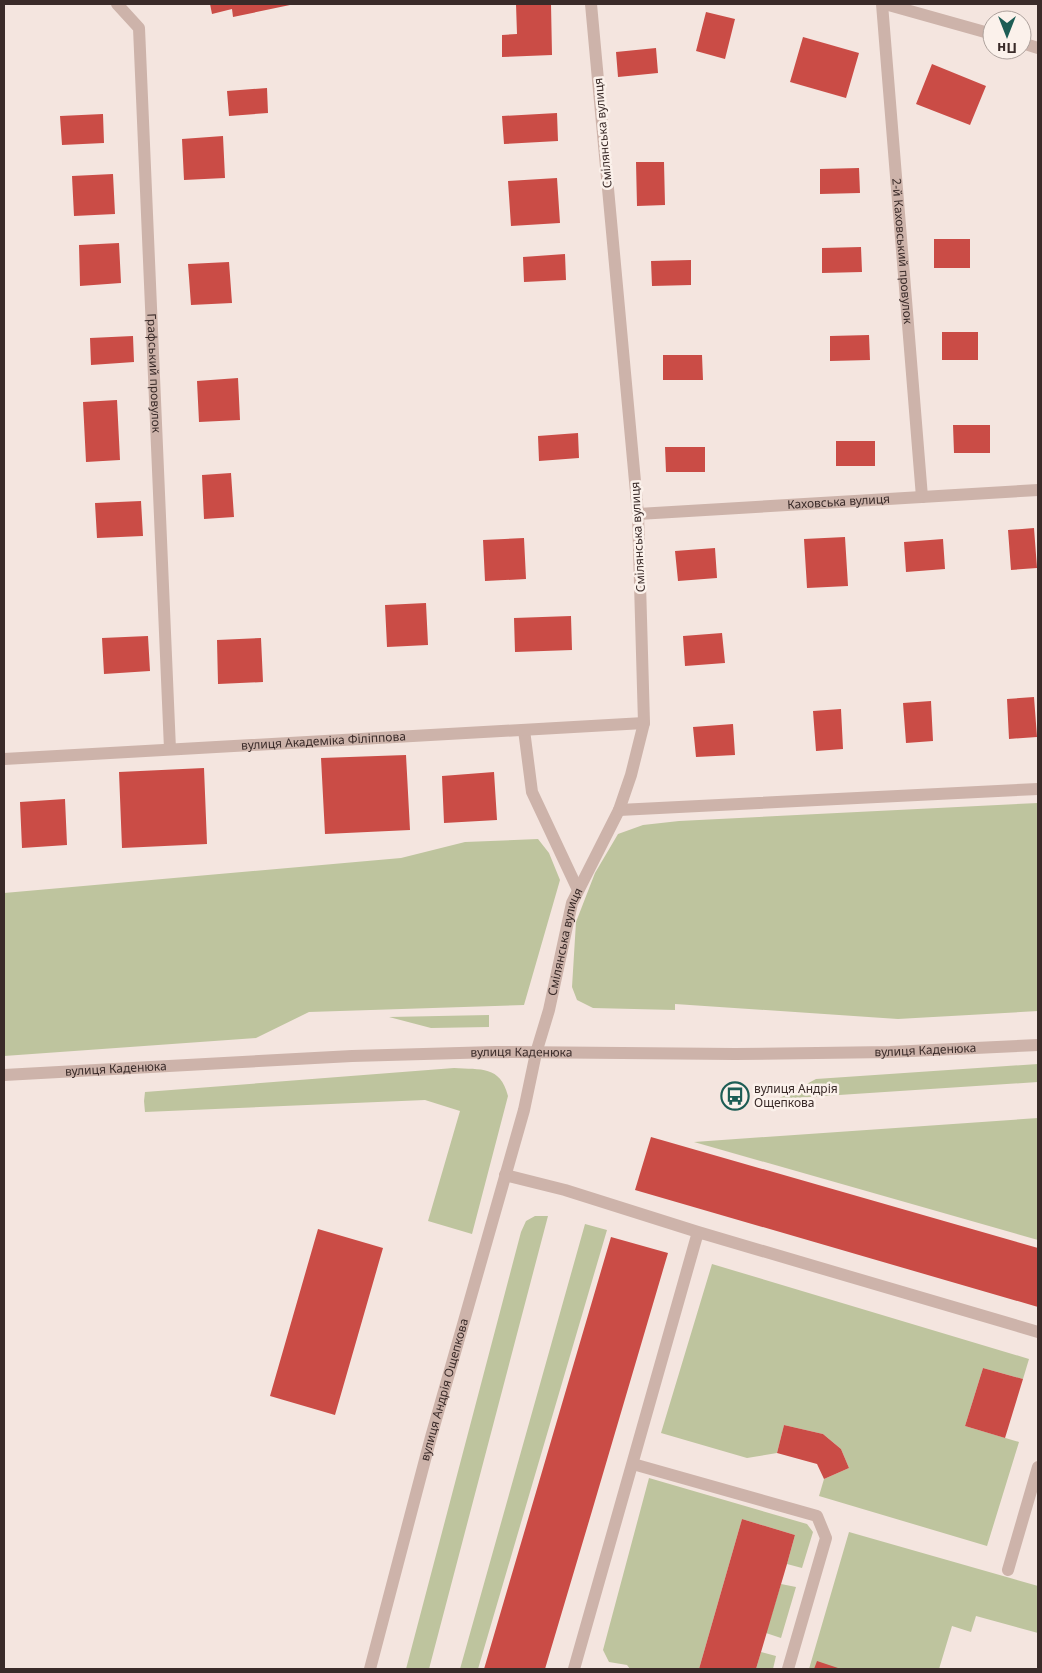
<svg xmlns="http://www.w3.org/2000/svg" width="1042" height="1673" font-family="'Noto Sans',sans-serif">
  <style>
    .green { fill: #bec49e }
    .building { fill: #ca4c46 }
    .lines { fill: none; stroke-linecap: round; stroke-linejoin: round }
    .service { stroke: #cdb3aa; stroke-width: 12 }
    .minor { stroke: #cdb3aa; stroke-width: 12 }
    .tertiary { stroke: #cdb3aa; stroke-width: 12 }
    .labels { text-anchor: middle; stroke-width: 5; stroke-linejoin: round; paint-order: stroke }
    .street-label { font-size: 12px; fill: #3a2b29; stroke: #fbf1eb }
    .poi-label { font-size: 12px; fill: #3a2b29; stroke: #fbf1eb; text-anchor: start }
  </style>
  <rect width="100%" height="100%" fill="#f4e5df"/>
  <path class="green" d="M 1038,803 L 1038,1011 L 898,1019 L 675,1004 L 675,1010 L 593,1008 L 577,1000 L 572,987 L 576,922 L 595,873 L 618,834 L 643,825 L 679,821 Z
    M 538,839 L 549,853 L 560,880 L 524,1005 L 309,1012 L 256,1038 L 4,1056 L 4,893 L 401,858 L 465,842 Z
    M 489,1015 L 489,1027 L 431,1028 L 389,1017 Z
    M 1038,1064 L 1038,1082 L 778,1099 L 816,1079 Z
    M 454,1068 C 481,1070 500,1065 508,1096 L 472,1234 L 428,1221 L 460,1111 L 425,1100 L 145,1112 L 144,1101 L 145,1092 Z
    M 1038,1118 L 1038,1240 L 694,1142 Z
    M 535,1216 L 548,1216 L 429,1669 L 406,1669 L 521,1232 L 526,1221 Z
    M 585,1224 L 607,1230 L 478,1669 L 460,1669 Z
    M 712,1264 L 1029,1359 L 1023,1379 L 983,1368 L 965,1426 L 1019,1442 L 987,1546 L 819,1496 L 824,1479 L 849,1468 L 841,1449 L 823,1434 L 784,1425 L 777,1453 L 747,1458 L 661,1433 Z
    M 649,1478 L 807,1524 L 813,1532 L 802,1568 L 787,1564 L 795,1535 L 742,1519 L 699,1669 L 630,1669 L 627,1665 L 609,1662 L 603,1650 Z
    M 849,1532 L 1038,1586 L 1038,1633 L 976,1616 L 971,1632 L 952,1626 L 939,1669 L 809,1669 Z
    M 781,1584 L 796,1587 L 781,1638 L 766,1633 Z
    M 761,1652 L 776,1656 L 773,1669 L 756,1669 Z"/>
  <path class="building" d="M 210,4 L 290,4 L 290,5 L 233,17 L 232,9 L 212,14 Z
    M 516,4 L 551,4 L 552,55 L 502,57 L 502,35 L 517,34 Z
    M 706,12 L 735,19 L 725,59 L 696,51 Z
    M 803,37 L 859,53 L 846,98 L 790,82 Z
    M 656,48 L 658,73 L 618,77 L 616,52 Z
    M 932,64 L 986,86 L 970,125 L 916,104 Z
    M 267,88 L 268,113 L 229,116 L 227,91 Z
    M 557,113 L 558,141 L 504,144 L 502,116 Z
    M 103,114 L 104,143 L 62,145 L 60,116 Z
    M 223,136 L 225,178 L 184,180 L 182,139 Z
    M 636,162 L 664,162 L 665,205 L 637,206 Z
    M 859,168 L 860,193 L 820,194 L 820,169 Z
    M 113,174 L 115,214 L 74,216 L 72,176 Z
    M 557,178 L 560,223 L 511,226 L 508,181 Z
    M 934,239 L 970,239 L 970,268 L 934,268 Z
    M 119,243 L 121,283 L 80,286 L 79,245 Z
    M 861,247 L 862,272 L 822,273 L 822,248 Z
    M 565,254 L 566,280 L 524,282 L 523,257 Z
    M 691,260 L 691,285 L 652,286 L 651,261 Z
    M 229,262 L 232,303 L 191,305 L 188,264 Z
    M 942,332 L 978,332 L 978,360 L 942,360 Z
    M 869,335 L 870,360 L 830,361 L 830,336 Z
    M 133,336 L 134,362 L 91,365 L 90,338 Z
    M 663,355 L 702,355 L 703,380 L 663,380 Z
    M 238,378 L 240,420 L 199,422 L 197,381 Z
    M 117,400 L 120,460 L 86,462 L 83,402 Z
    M 953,425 L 990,425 L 990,453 L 954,453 Z
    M 578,433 L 579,458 L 539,461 L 538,436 Z
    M 836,441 L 875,441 L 875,466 L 836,466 Z
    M 665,447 L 705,447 L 705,472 L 666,472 Z
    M 231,473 L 234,517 L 204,519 L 202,475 Z
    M 141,501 L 143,536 L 97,538 L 95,503 Z
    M 1034,528 L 1037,568 L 1011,570 L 1008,530 Z
    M 845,537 L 848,586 L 807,588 L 804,539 Z
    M 524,538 L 526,579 L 485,581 L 483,540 Z
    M 943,539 L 945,569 L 906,572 L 904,542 Z
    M 715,548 L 717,578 L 678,581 L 675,551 Z
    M 426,603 L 428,645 L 387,647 L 385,605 Z
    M 571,616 L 572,650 L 515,652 L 514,618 Z
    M 722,633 L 725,663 L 685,666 L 683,636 Z
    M 148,636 L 150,671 L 104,674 L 102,638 Z
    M 261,638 L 263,682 L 218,684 L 217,640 Z
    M 1034,697 L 1037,737 L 1009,739 L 1007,699 Z
    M 931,701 L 933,741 L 906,743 L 903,703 Z
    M 841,709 L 843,749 L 816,751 L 813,711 Z
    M 733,724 L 735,755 L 696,757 L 693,727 Z
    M 406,755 L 410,830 L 325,834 L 321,758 Z
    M 204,768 L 207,844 L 122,848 L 119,772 Z
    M 494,772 L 497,820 L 444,823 L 442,776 Z
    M 65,799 L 67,845 L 22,848 L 20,802 Z
    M 651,1137 L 1038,1248 L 1038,1307 L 635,1190 Z
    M 318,1229 L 383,1248 L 335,1415 L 270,1396 Z
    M 611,1237 L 668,1253 L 592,1511 L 545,1669 L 484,1669 Z
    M 983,1368 L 1023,1379 L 1005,1438 L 965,1426 Z
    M 784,1425 L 823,1434 L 841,1449 L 849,1468 L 824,1479 L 817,1464 L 777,1453 Z
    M 742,1519 L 795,1535 L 787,1564 L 756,1669 L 699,1669 Z
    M 817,1661 L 841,1669 L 814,1669 Z"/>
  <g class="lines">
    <path class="service" d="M 524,730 L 532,792 L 578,890
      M 505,1175 L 565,1190 L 698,1232 L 1038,1332
      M 633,1464 L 817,1516 L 826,1538 L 788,1669
      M 1008,1570 L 1038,1467
      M 574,1669 L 698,1232"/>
    <g class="minor">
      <path id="s1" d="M 117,4 L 139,28 L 170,749"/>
      <path id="s2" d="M 882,4 L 922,497"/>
      <path d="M 885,4 L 992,34"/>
      <path d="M 1022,43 L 1038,48"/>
      <path id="s3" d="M 638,514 L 1038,490"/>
      <path id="s4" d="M 4,759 L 644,723"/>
      <path d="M 619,810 L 1038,789"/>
      <path id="s5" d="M 536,1053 L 549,1010 L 572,903 L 619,810 L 631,775 L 644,723 L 638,514 L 591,4"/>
    </g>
    <g class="tertiary">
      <path id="s6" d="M 4,1075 L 352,1056 L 495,1052 L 735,1054 L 890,1052 L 1038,1045"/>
      <path id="s7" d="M 370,1669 L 431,1437 L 524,1110 L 536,1053"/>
    </g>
  </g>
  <defs>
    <g id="bus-ring" transform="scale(1.4375)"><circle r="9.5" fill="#fbf1eb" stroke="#1d5d55" stroke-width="1.5"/><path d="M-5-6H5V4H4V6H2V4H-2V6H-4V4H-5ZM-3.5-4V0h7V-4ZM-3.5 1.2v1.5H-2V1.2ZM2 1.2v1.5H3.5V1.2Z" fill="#1d5d55"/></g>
  </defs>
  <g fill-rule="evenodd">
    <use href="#bus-ring" x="735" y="1096"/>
  </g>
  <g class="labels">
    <g class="street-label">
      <text transform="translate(603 133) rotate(-95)" y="4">Смілянська вулиця</text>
      <text dy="4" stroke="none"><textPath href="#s2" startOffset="248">2-й Каховський провулок</textPath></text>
      <text dy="4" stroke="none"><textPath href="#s1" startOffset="378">Графський провулок</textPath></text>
      <text dy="4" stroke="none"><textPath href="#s3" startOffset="201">Каховська вулиця</textPath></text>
      <text transform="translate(638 537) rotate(-93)" y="4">Смілянська вулиця</text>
      <text dy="4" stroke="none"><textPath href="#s4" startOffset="320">вулиця Академіка Філіппова</textPath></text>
      <text dy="4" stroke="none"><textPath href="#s5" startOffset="115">Смілянська вулиця</textPath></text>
      <text dy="4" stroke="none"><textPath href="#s6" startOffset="922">вулиця Каденюка</textPath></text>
      <text dy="4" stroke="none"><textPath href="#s6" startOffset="518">вулиця Каденюка</textPath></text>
      <text dy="4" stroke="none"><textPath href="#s6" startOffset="112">вулиця Каденюка</textPath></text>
      <text dy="4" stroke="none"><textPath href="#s7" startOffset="289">вулиця Андрія Ощепкова</textPath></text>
    </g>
    <g class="poi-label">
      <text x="754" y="1093">вулиця Андрія<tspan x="754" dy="14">Ощепкова</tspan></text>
    </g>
  </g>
  <rect width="1042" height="1673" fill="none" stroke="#3a2b29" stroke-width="10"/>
  <g transform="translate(1007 35) rotate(180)"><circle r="24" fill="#fbf1eb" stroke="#aea29d"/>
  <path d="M0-4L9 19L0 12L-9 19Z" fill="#1d5d55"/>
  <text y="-8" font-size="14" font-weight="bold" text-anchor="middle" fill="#3a2b29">Пн</text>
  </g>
</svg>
